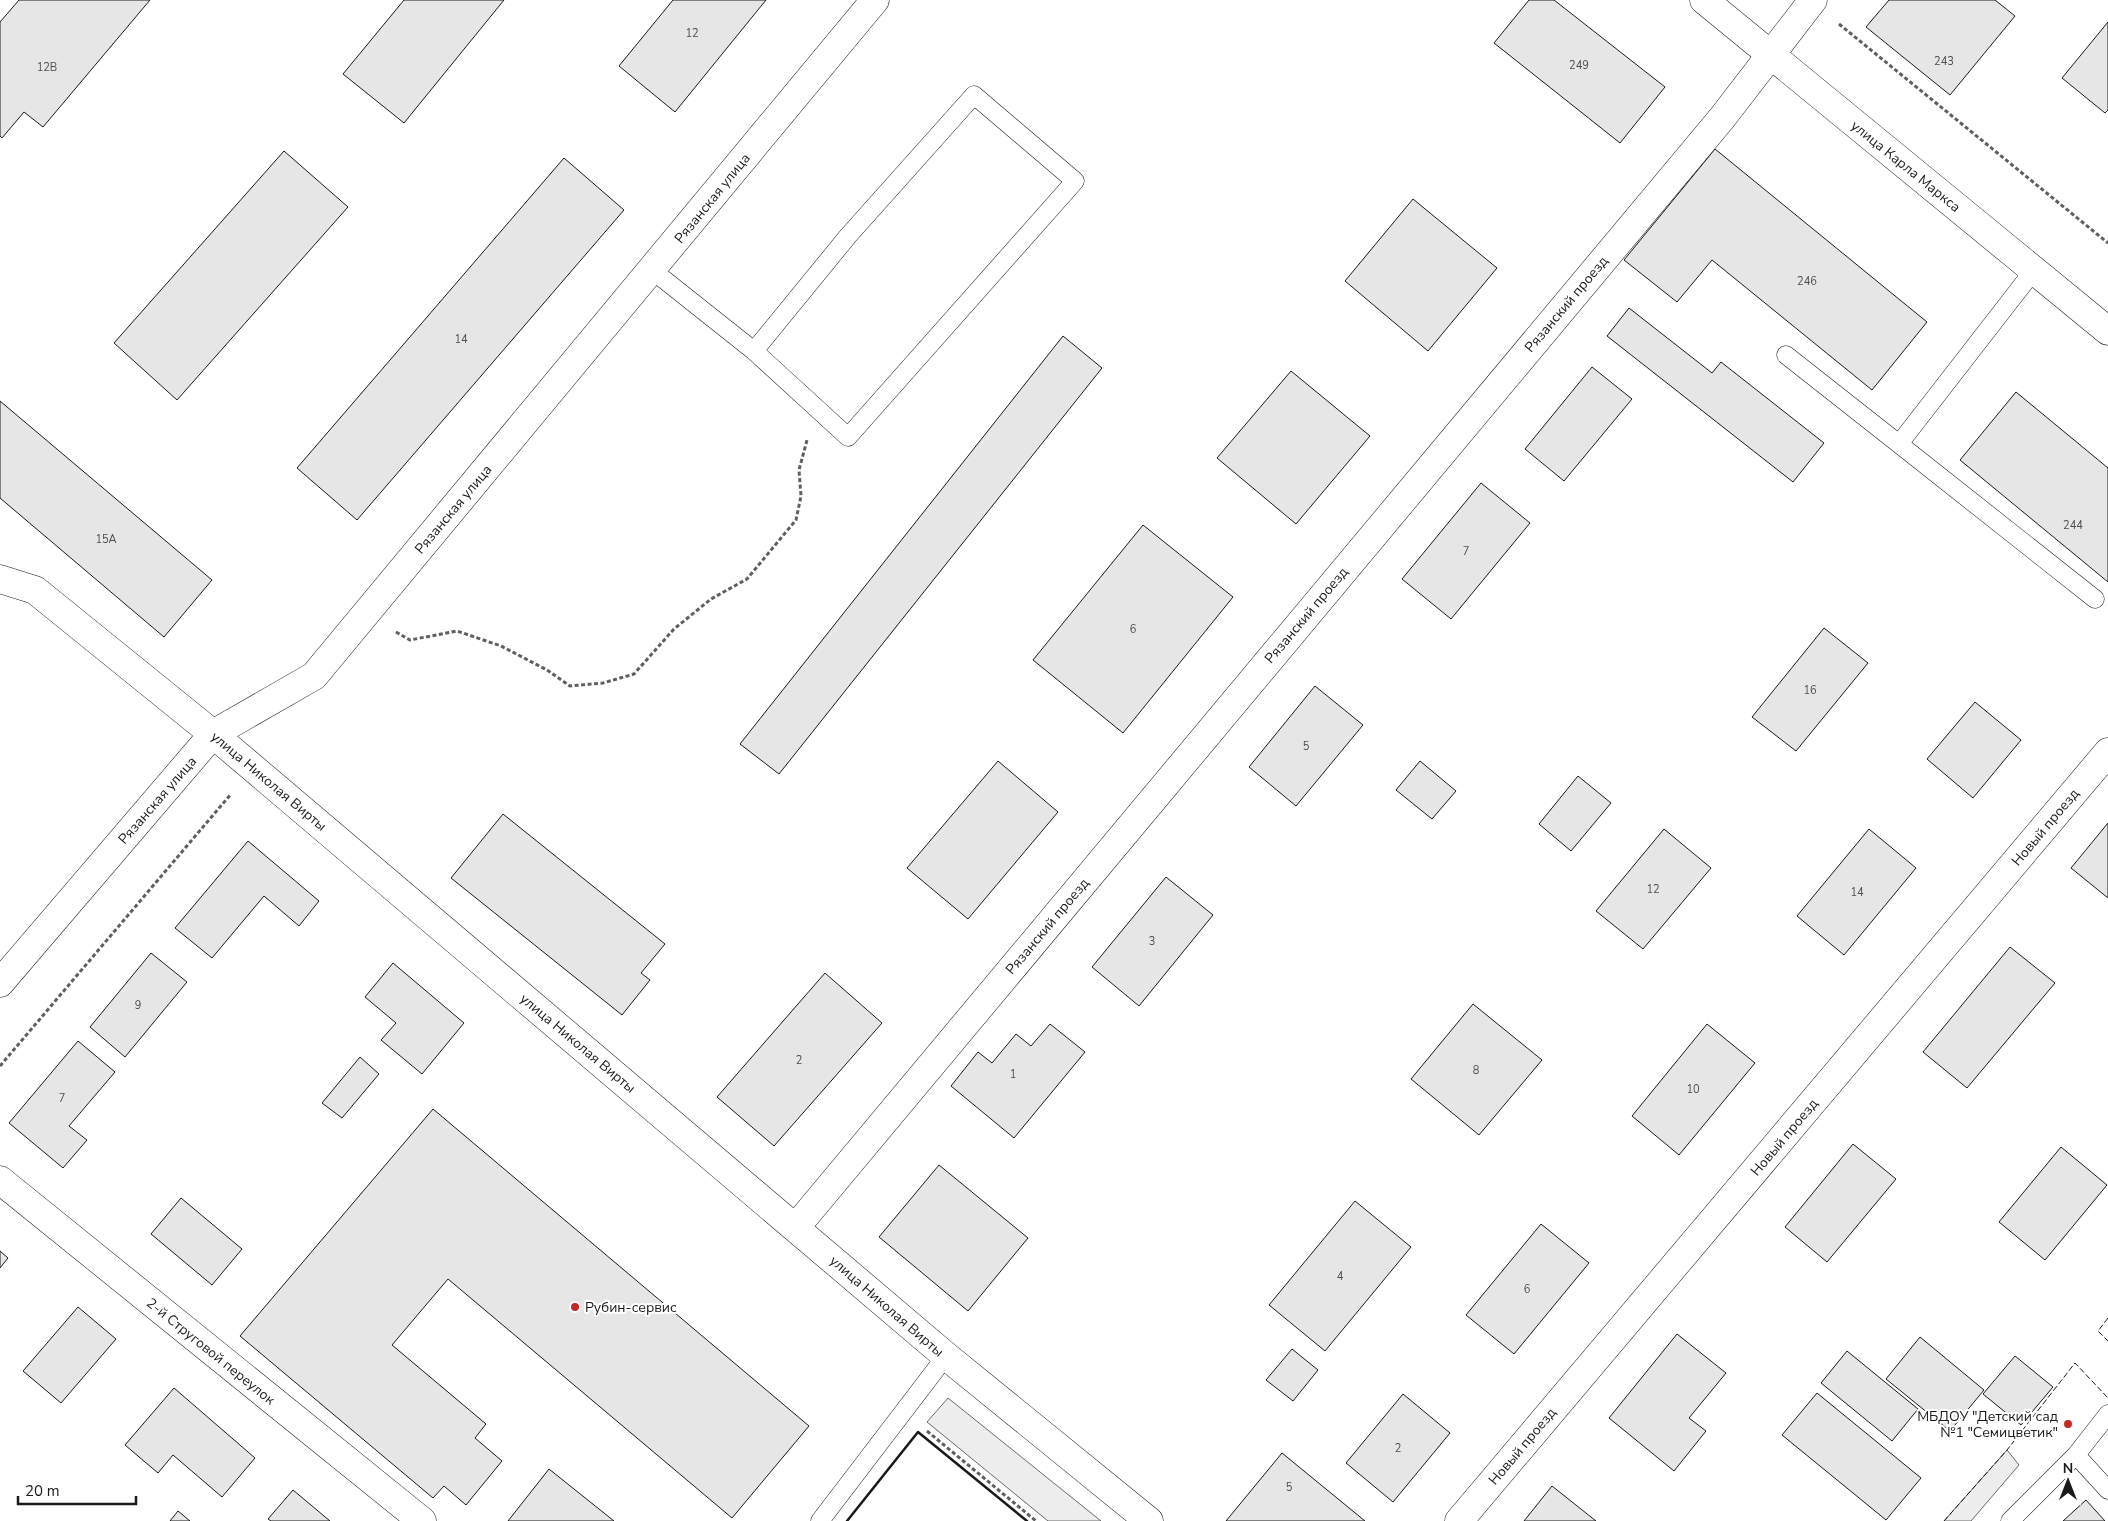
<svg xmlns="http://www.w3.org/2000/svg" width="2108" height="1521" font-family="'Nunito Sans',sans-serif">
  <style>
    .built { fill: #ededed; stroke: #6a6a6a }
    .building { fill: #e6e6e6; stroke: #1a1a1a }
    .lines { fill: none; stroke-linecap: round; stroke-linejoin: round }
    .lane-casing { stroke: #1a1a1a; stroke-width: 19 }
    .street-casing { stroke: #1a1a1a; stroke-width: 29 }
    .secondary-casing { stroke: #1a1a1a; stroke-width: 29 }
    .path { stroke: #5f5f5f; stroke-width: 3; stroke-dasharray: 4 2.5; stroke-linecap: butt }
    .lane { stroke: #fff; stroke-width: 18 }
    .street { stroke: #fff; stroke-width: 28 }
    .secondary { stroke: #fff; stroke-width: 28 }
    .fence { stroke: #1a1a1a; stroke-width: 1; stroke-dasharray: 6 2.5; stroke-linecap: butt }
    .wall { stroke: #1a1a1a; stroke-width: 2.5 }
    .poi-dot { fill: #c62828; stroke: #fff; stroke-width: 2 }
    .labels { text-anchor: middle; stroke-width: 4; stroke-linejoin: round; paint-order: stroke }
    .number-label { font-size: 11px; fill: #4d4d4d }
    .street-label { font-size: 14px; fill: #1a1a1a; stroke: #fff }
    .poi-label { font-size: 14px; fill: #1a1a1a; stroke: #fff; text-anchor: start }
  </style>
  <rect width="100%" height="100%" fill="#fff"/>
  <path class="built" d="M 948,1398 L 1101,1521 L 1048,1521 L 927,1422 Z
    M 2007,1450 L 2019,1465 L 1971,1521 L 1944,1521 Z"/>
  <path class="building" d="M 19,0 L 150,0 L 43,127 L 24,112 L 2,138 L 0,136 L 0,22 Z
    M 404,0 L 504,0 L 404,123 L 343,74 Z
    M 673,0 L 766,0 L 675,112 L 619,66 Z
    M 1529,0 L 1554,0 L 1665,87 L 1620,143 L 1494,43 Z
    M 1889,0 L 1995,0 L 2015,16 L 1950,95 L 1866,27 Z
    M 2108,22 L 2108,110 L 2105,113 L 2062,78 Z
    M 1715,149 L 1927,322 L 1872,390 L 1712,260 L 1677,302 L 1624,260 Z
    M 284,151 L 348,207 L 177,400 L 114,343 Z
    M 564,158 L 624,210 L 357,520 L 297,468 Z
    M 1413,199 L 1497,268 L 1428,351 L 1345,281 Z
    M 1629,308 L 1712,373 L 1721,362 L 1824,443 L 1793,482 L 1607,336 Z
    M 1063,336 L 1102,368 L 779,774 L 740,744 Z
    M 1592,367 L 1632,399 L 1564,481 L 1525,449 Z
    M 1291,371 L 1370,436 L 1296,524 L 1217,458 Z
    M 2016,392 L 2108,468 L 2108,582 L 1960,460 Z
    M 0,401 L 212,580 L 164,637 L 0,498 Z
    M 1481,483 L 1530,523 L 1451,619 L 1402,579 Z
    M 1143,525 L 1233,597 L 1123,733 L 1033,660 Z
    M 1824,628 L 1868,663 L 1796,751 L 1752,717 Z
    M 1315,686 L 1363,725 L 1296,806 L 1249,767 Z
    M 1975,702 L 2021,740 L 1973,798 L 1927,759 Z
    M 998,761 L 1058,812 L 968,919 L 907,868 Z
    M 1420,761 L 1456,791 L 1432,819 L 1396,790 Z
    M 1578,776 L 1611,803 L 1571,851 L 1539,824 Z
    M 503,814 L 665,944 L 641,973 L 650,980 L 622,1015 L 451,878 Z
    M 2108,823 L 2108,898 L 2071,868 Z
    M 1664,829 L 1711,868 L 1643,949 L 1596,911 Z
    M 1869,829 L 1916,868 L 1844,955 L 1797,916 Z
    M 248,841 L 319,901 L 299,926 L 264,896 L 212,958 L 175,928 Z
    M 1166,877 L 1213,915 L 1139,1006 L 1092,967 Z
    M 2010,947 L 2055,983 L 1967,1088 L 1923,1052 Z
    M 151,953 L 187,982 L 125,1057 L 90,1027 Z
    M 393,963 L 464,1023 L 422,1074 L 381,1040 L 396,1023 L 365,997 Z
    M 825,973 L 882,1023 L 774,1146 L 717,1097 Z
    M 1473,1004 L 1542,1060 L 1479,1135 L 1411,1079 Z
    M 1050,1024 L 1085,1052 L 1014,1138 L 951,1086 L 978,1052 L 992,1063 L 1016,1034 L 1031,1046 Z
    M 1707,1024 L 1755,1063 L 1679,1155 L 1632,1116 Z
    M 78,1041 L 115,1072 L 69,1126 L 87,1140 L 63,1168 L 9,1123 Z
    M 360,1057 L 379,1074 L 342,1118 L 322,1103 Z
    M 433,1109 L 809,1426 L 732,1518 L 448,1279 L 392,1345 L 486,1424 L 475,1438 L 502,1461 L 466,1505 L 444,1486 L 433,1498 L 240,1336 Z
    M 1853,1144 L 1896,1179 L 1827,1262 L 1785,1227 Z
    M 2061,1147 L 2107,1185 L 2045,1260 L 1999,1222 Z
    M 939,1165 L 1028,1238 L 968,1311 L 879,1237 Z
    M 181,1198 L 242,1249 L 212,1285 L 151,1234 Z
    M 1355,1201 L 1411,1247 L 1325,1351 L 1269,1305 Z
    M 1541,1224 L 1589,1263 L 1514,1354 L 1466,1315 Z
    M 0,1251 L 8,1258 L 0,1268 Z
    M 78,1307 L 116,1339 L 61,1403 L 23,1371 Z
    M 1677,1334 L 1726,1373 L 1689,1418 L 1706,1431 L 1674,1471 L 1609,1418 Z
    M 1920,1337 L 1984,1390 L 1950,1431 L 1886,1379 Z
    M 1292,1349 L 1318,1370 L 1293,1401 L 1266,1380 Z
    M 1847,1351 L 1918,1409 L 1892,1441 L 1821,1383 Z
    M 2015,1356 L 2053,1387 L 2021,1425 L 1983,1394 Z
    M 174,1388 L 255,1458 L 222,1497 L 173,1455 L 158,1473 L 125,1445 Z
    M 1817,1393 L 1921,1478 L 1886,1520 L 1782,1435 Z
    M 1403,1394 L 1450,1433 L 1393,1502 L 1346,1463 Z
    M 1282,1453 L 1365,1521 L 1226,1521 Z
    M 549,1469 L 614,1521 L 508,1521 Z
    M 1552,1486 L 1596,1521 L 1524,1521 Z
    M 293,1490 L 330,1521 L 271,1521 L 268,1519 Z
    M 2086,1500 L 2105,1521 L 2063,1521 Z
    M 178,1511 L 190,1521 L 170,1521 Z"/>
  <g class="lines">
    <g class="lane-casing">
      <path id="lane" d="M 652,270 L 754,351 L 848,236 L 974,95 L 1075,181 L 848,437 L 754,351
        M 1786,355 L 1899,444 L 2034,270
        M 1899,444 L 2095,599
        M 2076,1455 L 2108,1490
        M 820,1521 L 946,1356
        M 2010,1521 L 2076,1455 L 2108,1414"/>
    </g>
    <g class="street-casing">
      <path id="street" d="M 0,579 L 35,590 L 213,734 L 946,1356 L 1149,1521
        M 0,983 L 213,734 L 314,676 L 875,0
        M 0,1180 L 422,1521
        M 796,1227 L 1722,118 L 1813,0
        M 1459,1521 L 2108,752"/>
    </g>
    <g class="secondary-casing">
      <path id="secondary" d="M 1704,0 L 2108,331"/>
    </g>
    <path class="path" d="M 1839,24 L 2108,243
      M 396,632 L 410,640 L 457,631 L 501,646 L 547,670 L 570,686 L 603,683 L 634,674 L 674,629 L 711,599 L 747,579 L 796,520 L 801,496 L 799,470 L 807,440
      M 0,1066 L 231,794
      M 927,1431 L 1036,1521"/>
    <use href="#lane" class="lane"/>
    <use href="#street" class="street"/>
    <use href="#secondary" class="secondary"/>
    <path class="fence" d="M 2108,1318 L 2098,1331 L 2108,1341
      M 1944,1521 L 2007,1450 L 2075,1363 L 2108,1398"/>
    <path class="wall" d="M 847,1521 L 918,1432 L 1027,1521"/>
  </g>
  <g class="poi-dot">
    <circle cx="575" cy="1307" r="5"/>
    <circle cx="2068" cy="1424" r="5"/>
  </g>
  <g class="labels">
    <g class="number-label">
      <text x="692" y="37">12</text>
      <text x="1944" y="65">243</text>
      <text x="1579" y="69">249</text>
      <text x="47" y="71">12В</text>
      <text x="1807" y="285">246</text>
      <text x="461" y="343">14</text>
      <text x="2073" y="529">244</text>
      <text x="106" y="543">15А</text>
      <text x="1466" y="555">7</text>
      <text x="1133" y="633">6</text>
      <text x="1810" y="694">16</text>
      <text x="1306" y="750">5</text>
      <text x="1653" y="893">12</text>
      <text x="1857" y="896">14</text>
      <text x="1152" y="945">3</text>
      <text x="138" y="1009">9</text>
      <text x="799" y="1064">2</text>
      <text x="1476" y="1074">8</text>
      <text x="1013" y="1078">1</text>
      <text x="1693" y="1093">10</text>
      <text x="62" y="1102">7</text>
      <text x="1340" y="1280">4</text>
      <text x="1527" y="1293">6</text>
      <text x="1398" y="1452">2</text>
      <text x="1289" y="1491">5</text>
    </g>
    <g class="street-label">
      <text transform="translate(1906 166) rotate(39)" y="5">улица Карла Маркса</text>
      <text transform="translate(712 198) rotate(-51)" y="5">Рязанская улица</text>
      <text transform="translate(1566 304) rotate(-50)" y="5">Рязанский проезд</text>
      <text transform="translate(453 509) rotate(-50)" y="5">Рязанская улица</text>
      <text transform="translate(1306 615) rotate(-50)" y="5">Рязанский проезд</text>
      <text transform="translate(269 781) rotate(40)" y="5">улица Николая Вирты</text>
      <text transform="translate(157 800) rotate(-49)" y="5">Рязанская улица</text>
      <text transform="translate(2045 827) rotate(-50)" y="5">Новый проезд</text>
      <text transform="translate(1047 926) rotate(-50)" y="5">Рязанский проезд</text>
      <text transform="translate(578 1043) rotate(40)" y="5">улица Николая Вирты</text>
      <text transform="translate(1784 1137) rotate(-50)" y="5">Новый проезд</text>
      <text transform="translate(887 1306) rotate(41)" y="5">улица Николая Вирты</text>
      <text transform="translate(211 1351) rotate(39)" y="5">2-й Струговой переулок</text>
      <text transform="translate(1522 1446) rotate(-50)" y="5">Новый проезд</text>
    </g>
    <g class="poi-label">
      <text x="585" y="1312">Рубин-сервис</text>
      <text x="2058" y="1421" text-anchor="end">МБДОУ "Детский сад<tspan x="2058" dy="16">№1 "Семицветик"</tspan></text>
    </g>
  </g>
  <g transform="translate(2068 1481)" stroke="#ffffff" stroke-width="4" paint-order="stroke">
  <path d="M0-4L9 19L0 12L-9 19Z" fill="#1a1a1a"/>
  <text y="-8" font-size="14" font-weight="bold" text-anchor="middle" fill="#1a1a1a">N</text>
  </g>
  <path d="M18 1496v8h118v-8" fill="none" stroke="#1a1a1a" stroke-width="2.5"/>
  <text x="25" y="1496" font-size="15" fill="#1a1a1a" stroke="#ffffff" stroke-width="4" paint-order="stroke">20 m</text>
</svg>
